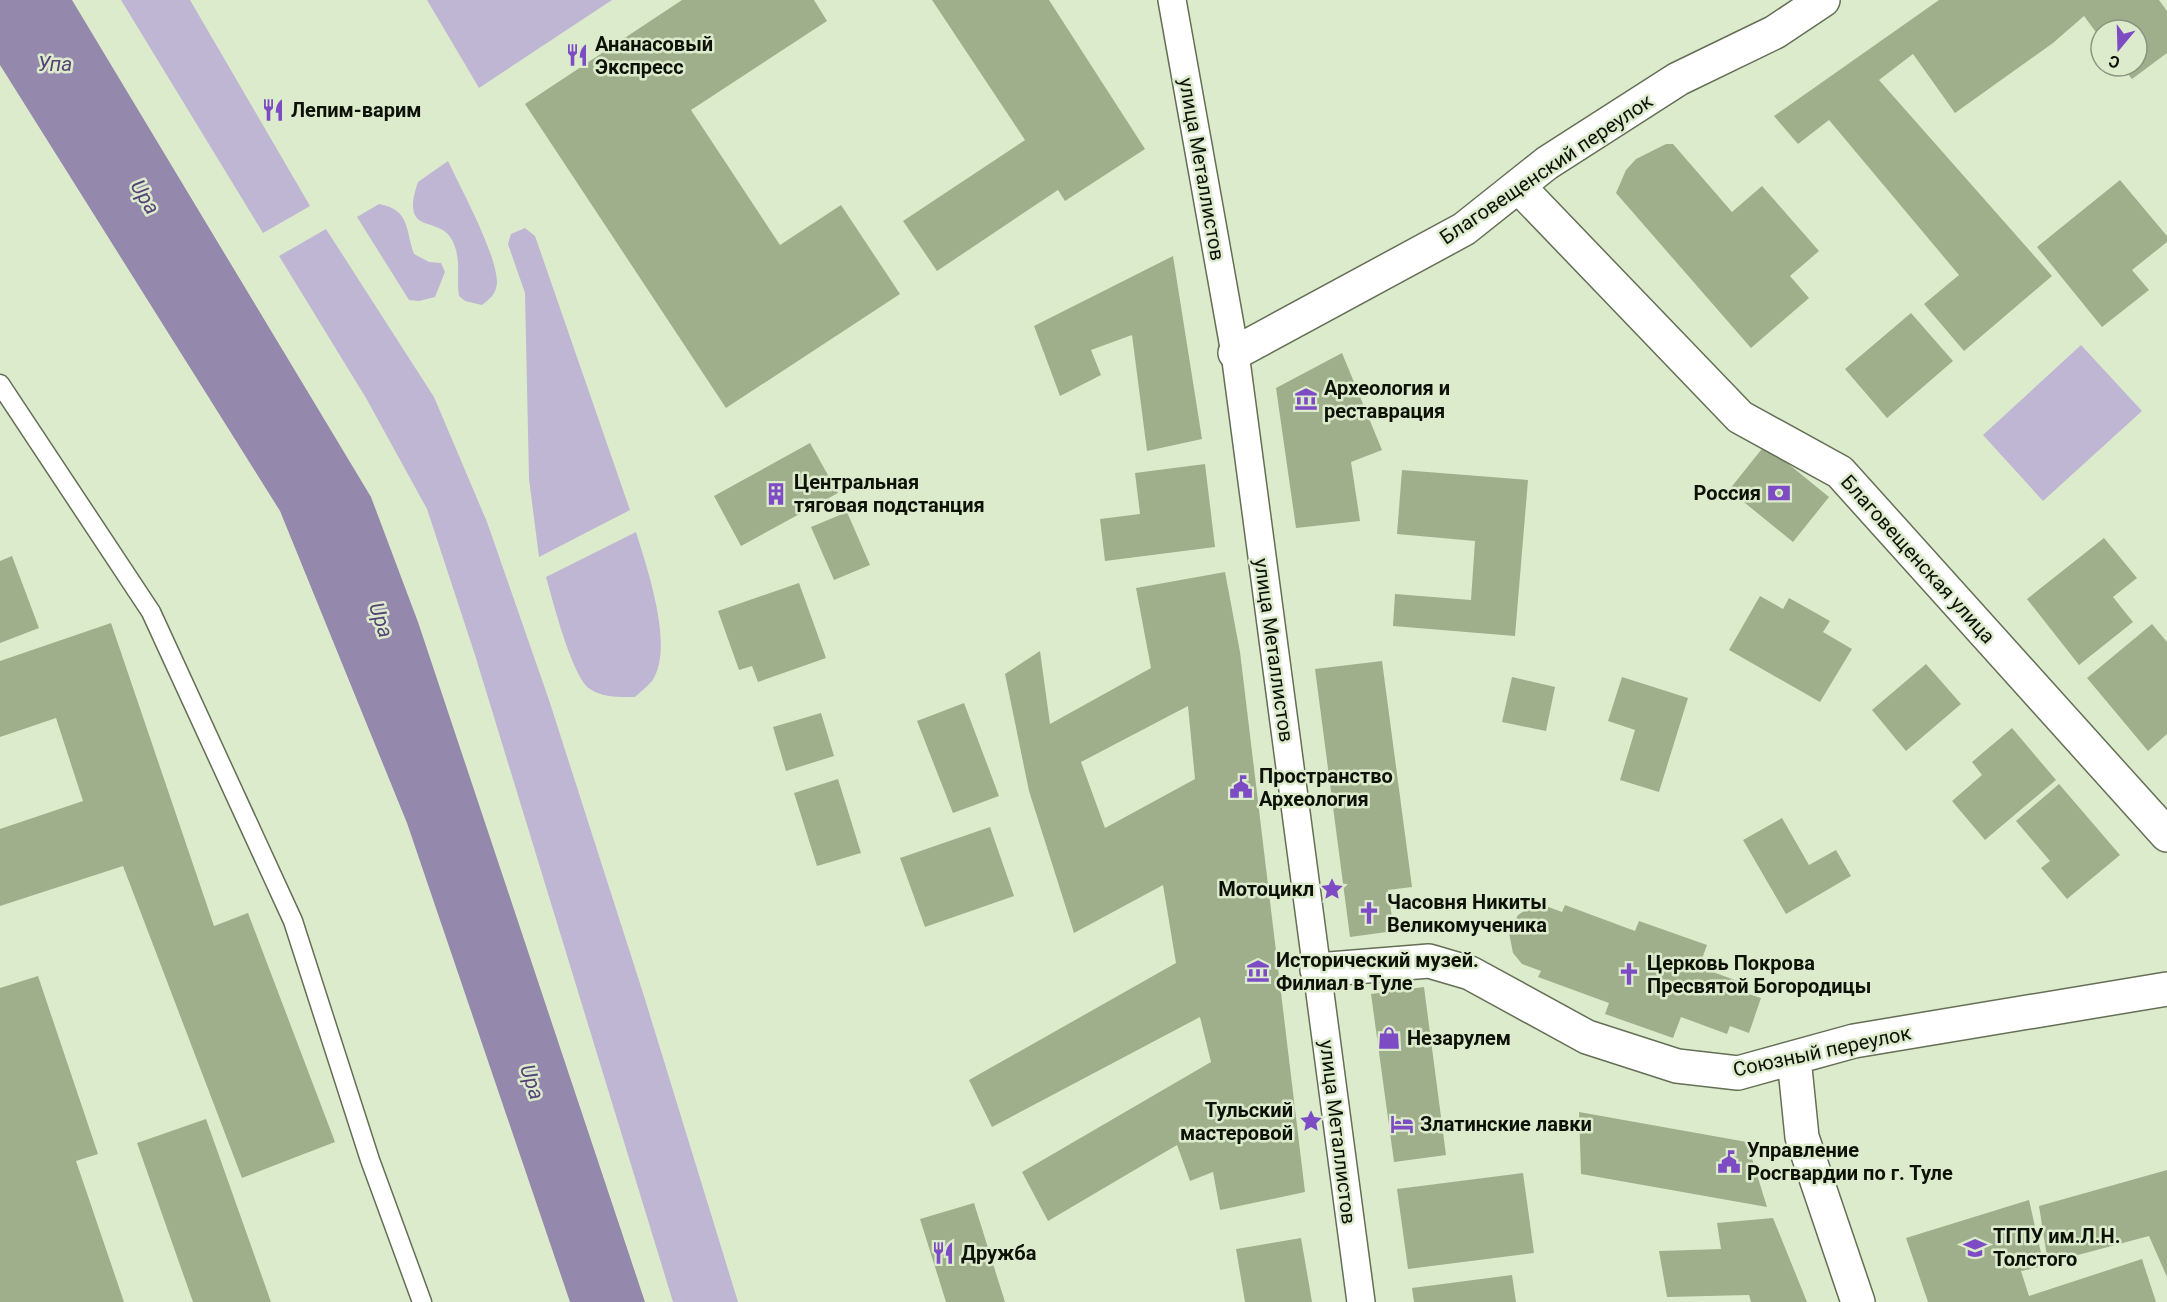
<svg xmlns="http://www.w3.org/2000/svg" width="2167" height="1302" font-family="Roboto,sans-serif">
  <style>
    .green { fill: #bfb6d3 }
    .water { fill: #9489ac }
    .building { fill: #9faf8b; fill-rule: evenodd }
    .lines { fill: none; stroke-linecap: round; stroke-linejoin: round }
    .service-casing { stroke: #646f55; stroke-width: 21 }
    .pedestrian-casing { stroke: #646f55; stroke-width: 30 }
    .minor-casing { stroke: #646f55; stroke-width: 36 }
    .service { stroke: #fff; stroke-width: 18 }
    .pedestrian { stroke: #fff; stroke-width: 27 }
    .minor { stroke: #fff; stroke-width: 33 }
    .labels { text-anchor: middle; stroke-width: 5; stroke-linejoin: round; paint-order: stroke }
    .poi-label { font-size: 20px; font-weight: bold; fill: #0d1107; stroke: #ddebcd; text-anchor: start }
    .street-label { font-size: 20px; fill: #0d1107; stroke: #ddebcd }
    .water-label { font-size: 21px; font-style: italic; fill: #554375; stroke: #ddebcd }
  </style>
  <rect width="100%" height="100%" fill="#ddebcd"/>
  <path class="green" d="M 121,0 L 190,0 L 310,206 L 263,233 Z
    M 427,0 L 612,0 L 479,88 Z
    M 448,161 C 461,189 497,254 497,283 C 496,294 490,299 482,305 L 465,301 L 459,296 C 456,277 462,259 452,240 C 439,214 399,238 418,182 Z
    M 379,204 C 410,210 405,228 414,254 L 429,262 L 441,263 L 445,272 L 435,297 L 419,301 L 409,300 L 357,217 Z
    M 525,228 L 535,236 L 630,510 L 539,557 L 529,479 L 525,293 L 508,244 L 511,234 Z
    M 326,229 L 434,397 L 487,522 L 549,700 L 644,996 L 738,1302 L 673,1302 L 475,655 L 427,509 L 366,398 L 279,256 Z
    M 2081,345 L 2142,411 L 2043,501 L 1983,435 Z
    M 636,532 C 647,568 675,648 652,681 C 647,687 640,692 635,697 C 620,697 603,698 590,689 C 572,677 553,601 546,577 Z"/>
  <path class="water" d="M 0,0 L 72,0 L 371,497 L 418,622 L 645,1302 L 570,1302 L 407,823 L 280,511 L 0,65 Z"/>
  <path class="building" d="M 682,0 L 814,0 L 827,21 L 691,110 L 780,245 L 841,205 L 900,294 L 726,408 L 525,104 Z
    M 932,0 L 1049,0 L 1145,149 L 1065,201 L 1058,190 L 937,271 L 903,221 L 1025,140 Z
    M 1939,0 L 2159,0 L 2167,11 L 2167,53 L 2132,79 L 2121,66 L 2137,66 L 2137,30 L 2101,30 L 2101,39 L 2084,16 L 2053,43 L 1955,113 L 1913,54 L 1879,80 L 2052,276 L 1964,351 L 1924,304 L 1959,275 L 1829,120 L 1798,144 L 1774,116 Z
    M 1666,144 L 1673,144 L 1732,212 L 1762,186 L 1819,251 L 1790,276 L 1809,298 L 1751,348 L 1616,193 L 1626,170 L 1636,159 Z
    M 2120,180 L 2167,236 L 2167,242 L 2132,270 L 2149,290 L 2102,327 L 2037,247 Z
    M 1173,256 L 1202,439 L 1147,451 L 1132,335 L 1091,350 L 1101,375 L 1060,396 L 1034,326 Z
    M 1911,313 L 1953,361 L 1887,418 L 1845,369 Z
    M 1342,353 L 1382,450 L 1351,462 L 1360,521 L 1296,528 L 1276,388 Z
    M 810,443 L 838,493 L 741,546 L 714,496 Z
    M 1765,445 L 1829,497 L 1793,542 L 1729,490 Z
    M 1205,464 L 1215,547 L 1105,561 L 1100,519 L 1140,514 L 1135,473 Z
    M 1402,470 L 1528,480 L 1515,636 L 1393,626 L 1395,594 L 1471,600 L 1475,541 L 1397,534 Z
    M 847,512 L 870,565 L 834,580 L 811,527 Z
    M 2104,538 L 2137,578 L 2113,597 L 2133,622 L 2079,665 L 2027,599 Z
    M 12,556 L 39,628 L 0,643 L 0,561 Z
    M 1225,572 L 1240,652 L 1305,1192 L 1220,1210 L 1213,1172 L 1190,1181 L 1177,1145 L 1048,1221 L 1022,1172 L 1211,1062 L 1200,1017 L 992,1127 L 969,1080 L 1176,963 L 1163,885 L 1074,933 L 1029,791 L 1005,674 L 1040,651 L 1050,724 L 1151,668 L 1136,588 ZM 1188,706 L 1195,779 L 1105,828 L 1081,762 Z
    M 799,583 L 826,658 L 758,682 L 752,666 L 739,670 L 718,611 Z
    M 1760,596 L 1783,609 L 1789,598 L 1830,621 L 1823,632 L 1852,649 L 1820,702 L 1729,650 Z
    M 111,623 L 214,926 L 248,913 L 335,1142 L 242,1178 L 123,866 L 0,906 L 0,829 L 83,801 L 56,718 L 0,737 L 0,661 Z
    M 2152,624 L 2167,642 L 2167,734 L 2148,751 L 2087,678 Z
    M 1382,661 L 1412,887 L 1388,890 L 1394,931 L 1350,937 L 1315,669 Z
    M 1926,664 L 1961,704 L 1906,751 L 1872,710 Z
    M 1512,677 L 1555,687 L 1546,731 L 1502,722 Z
    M 1622,677 L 1688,698 L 1659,792 L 1620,780 L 1635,730 L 1608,721 Z
    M 964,703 L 999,796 L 953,813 L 917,721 Z
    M 821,713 L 834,756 L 786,771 L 773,727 Z
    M 2012,728 L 2056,780 L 1985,840 L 1952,801 L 1982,775 L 1972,762 Z
    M 838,779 L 861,853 L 817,866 L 794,793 Z
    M 2059,784 L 2120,855 L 2067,899 L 2041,868 L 2050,861 L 2016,821 Z
    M 1782,818 L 1809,865 L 1836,850 L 1851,876 L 1786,914 L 1743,840 Z
    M 990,827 L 1014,896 L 925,927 L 900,858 Z
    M 1543,905 L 1562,912 L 1565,905 L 1635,931 L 1639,921 L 1707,945 L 1699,967 L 1746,984 L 1743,992 L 1761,998 L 1749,1033 L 1730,1026 L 1727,1034 L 1681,1017 L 1673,1038 L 1605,1014 L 1609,1003 L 1538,977 L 1541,971 L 1522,964 L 1513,953 L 1509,933 L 1518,915 L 1530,907 Z
    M 38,976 L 98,1154 L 76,1161 L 124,1302 L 0,1302 L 0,988 Z
    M 1424,987 L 1446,1155 L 1394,1162 L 1371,994 Z
    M 1579,1112 L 1747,1142 L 1767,1207 L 1581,1174 Z
    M 206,1119 L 271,1302 L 193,1302 L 137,1143 Z
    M 2167,1170 L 2167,1277 L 2149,1236 L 2048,1263 L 2039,1206 Z
    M 1523,1173 L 1534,1253 L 1408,1269 L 1397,1189 Z
    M 2029,1200 L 2044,1266 L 2021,1271 L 2029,1296 L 2142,1259 L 2156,1302 L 1928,1302 L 1906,1238 Z
    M 974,1203 L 1005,1302 L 946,1302 L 920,1219 Z
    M 1773,1218 L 1807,1302 L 1751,1302 L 1749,1295 L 1667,1297 L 1659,1251 L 1721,1249 L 1717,1223 Z
    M 1301,1238 L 1312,1302 L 1245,1302 L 1236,1249 Z
    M 1512,1275 L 1516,1302 L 1414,1302 L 1412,1288 Z"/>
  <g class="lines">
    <g class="service-casing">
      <path id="service" d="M 0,384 L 151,612 L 293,921 L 370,1160 L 422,1302"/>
    </g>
    <g class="pedestrian-casing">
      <path id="pedestrian" d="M 1172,0 L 1235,353 L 1361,1302"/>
    </g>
    <g class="minor-casing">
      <path id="minor" d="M 1518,186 L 1740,417 L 1840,472 L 2167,835
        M 1235,353 L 1464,229 L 1547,163 L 1678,79 L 1775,32 L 1823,0
        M 1317,970 L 1429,961 L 1470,973 L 1587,1037 L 1677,1066 L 1738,1073 L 1854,1041 L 2167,989
        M 1794,1058 L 1802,1137 L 1858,1302"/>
    </g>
    <use href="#service" class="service"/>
    <use href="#pedestrian" class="pedestrian"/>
    <use href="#minor" class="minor"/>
  </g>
  <defs>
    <g id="restaurant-bare" transform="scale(1.8)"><path d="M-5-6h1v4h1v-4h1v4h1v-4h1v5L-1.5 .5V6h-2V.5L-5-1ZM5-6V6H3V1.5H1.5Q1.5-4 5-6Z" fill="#7d4cc4" stroke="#ddebcd" stroke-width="2.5" paint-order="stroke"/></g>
    <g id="museum-bare" transform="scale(1.8)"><path d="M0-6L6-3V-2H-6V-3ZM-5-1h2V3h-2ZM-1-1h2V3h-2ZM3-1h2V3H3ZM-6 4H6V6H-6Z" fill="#7d4cc4" stroke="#ddebcd" stroke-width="2.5" paint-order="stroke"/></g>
    <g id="bank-bare" transform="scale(1.8)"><path d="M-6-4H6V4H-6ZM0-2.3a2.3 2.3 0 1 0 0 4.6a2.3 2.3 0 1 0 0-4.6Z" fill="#7d4cc4" stroke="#ddebcd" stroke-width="2.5" paint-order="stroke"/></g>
    <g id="building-bare" transform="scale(1.8)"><path d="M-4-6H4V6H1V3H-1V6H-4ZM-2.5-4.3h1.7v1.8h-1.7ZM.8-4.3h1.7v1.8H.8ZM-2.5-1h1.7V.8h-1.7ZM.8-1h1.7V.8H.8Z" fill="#7d4cc4" stroke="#ddebcd" stroke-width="2.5" paint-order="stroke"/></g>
    <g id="civic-bare" transform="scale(1.8)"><path d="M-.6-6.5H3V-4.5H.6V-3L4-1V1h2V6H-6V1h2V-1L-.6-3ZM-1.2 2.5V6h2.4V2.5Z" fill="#7d4cc4" stroke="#ddebcd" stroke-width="2.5" paint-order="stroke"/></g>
    <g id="sight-bare" transform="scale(1.8)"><path d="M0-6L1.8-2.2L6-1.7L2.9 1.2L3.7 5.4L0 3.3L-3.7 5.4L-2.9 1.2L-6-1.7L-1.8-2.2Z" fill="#7d4cc4" stroke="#ddebcd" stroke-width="2.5" paint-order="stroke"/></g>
    <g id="church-bare" transform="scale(1.8)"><path d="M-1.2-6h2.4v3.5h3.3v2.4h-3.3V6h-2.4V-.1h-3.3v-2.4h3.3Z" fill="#7d4cc4" stroke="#ddebcd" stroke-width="2.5" paint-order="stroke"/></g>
    <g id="shop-bare" transform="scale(1.8)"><path d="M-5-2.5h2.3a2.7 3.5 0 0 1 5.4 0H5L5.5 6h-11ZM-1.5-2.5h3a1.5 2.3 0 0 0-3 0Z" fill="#7d4cc4" stroke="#ddebcd" stroke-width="2.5" paint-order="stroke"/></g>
    <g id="hotel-bare" transform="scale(1.8)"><path d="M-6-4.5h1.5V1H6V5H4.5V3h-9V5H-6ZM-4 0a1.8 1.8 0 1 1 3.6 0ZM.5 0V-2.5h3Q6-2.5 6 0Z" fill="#7d4cc4" stroke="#ddebcd" stroke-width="2.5" paint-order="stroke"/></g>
    <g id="university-bare" transform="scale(1.8)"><path d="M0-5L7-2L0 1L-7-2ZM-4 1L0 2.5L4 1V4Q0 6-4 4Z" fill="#7d4cc4" stroke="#ddebcd" stroke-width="2.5" paint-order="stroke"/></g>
  </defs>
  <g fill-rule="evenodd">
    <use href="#restaurant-bare" x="577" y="55"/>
    <use href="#restaurant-bare" x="273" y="110"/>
    <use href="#museum-bare" x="1306" y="399"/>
    <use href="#bank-bare" x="1779" y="493"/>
    <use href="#building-bare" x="776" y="494"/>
    <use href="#civic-bare" x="1241" y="787"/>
    <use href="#sight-bare" x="1332" y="889"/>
    <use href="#church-bare" x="1369" y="913"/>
    <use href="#museum-bare" x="1258" y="971"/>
    <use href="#church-bare" x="1629" y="974"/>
    <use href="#shop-bare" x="1389" y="1038"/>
    <use href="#sight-bare" x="1311" y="1121"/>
    <use href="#hotel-bare" x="1402" y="1124"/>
    <use href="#civic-bare" x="1729" y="1162"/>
    <use href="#university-bare" x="1975" y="1248"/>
    <use href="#restaurant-bare" x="943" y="1253"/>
  </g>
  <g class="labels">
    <g class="poi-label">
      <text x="595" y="51">Ананасовый<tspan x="595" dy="23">Экспресс</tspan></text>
      <text x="291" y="117">Лепим-варим</text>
      <text x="1324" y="395">Археология и<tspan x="1324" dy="23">реставрация</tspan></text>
      <text x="794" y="489">Центральная<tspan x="794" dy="23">тяговая подстанция</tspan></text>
      <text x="1761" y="500" text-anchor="end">Россия</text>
      <text x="1259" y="783">Пространство<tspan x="1259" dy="23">Археология</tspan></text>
      <text x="1314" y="896" text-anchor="end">Мотоцикл</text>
      <text x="1387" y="909">Часовня Никиты<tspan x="1387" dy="23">Великомученика</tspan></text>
      <text x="1276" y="967">Исторический музей.<tspan x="1276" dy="23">Филиал в Туле</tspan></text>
      <text x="1647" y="970">Церковь Покрова<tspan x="1647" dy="23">Пресвятой Богородицы</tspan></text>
      <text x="1407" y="1045">Незарулем</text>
      <text x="1293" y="1117" text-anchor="end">Тульский<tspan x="1293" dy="23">мастеровой</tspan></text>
      <text x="1420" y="1131">Златинские лавки</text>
      <text x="1747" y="1157">Управление<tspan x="1747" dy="23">Росгвардии по г. Туле</tspan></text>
      <text x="1993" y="1243">ТГПУ им.Л.Н.<tspan x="1993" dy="23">Толстого</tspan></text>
      <text x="961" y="1260">Дружба</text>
    </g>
    <g class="street-label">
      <text transform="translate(1202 169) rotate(80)" y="7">улица Металлистов</text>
      <text transform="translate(1546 169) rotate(-34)" y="7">Благовещенский переулок</text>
      <text transform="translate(1918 559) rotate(48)" y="7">Благовещенская улица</text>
      <text transform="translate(1274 650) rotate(82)" y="7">улица Металлистов</text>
      <text transform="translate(1822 1051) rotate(-12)" y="7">Союзный переулок</text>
      <text transform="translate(1338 1132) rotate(83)" y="7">улица Металлистов</text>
    </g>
    <g class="water-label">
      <text x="55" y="71">Упа</text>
      <text transform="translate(145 197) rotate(59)" y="7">Upa</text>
      <text transform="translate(381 620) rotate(72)" y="7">Upa</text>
      <text transform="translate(532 1082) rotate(72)" y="7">Upa</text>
    </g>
  </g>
  <g transform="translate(2119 48) rotate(199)"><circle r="28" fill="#ddebcd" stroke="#8a947e" stroke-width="1.5"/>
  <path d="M0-4.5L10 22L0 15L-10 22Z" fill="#7d4cc4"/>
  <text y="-9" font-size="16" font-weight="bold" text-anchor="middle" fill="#0d1107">С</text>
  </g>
</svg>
